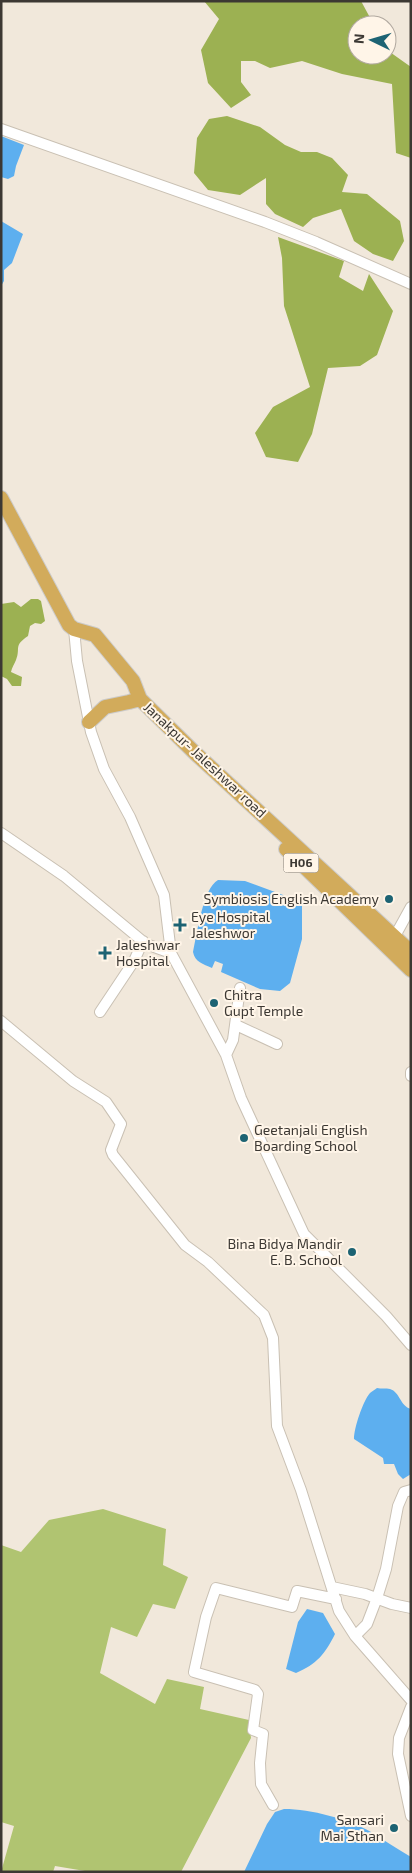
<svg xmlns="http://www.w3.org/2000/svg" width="412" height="1873" font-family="'Exo 2',sans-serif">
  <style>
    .green { fill: #b0c471 }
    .forest { fill: #9cb152 }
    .water { fill: #5dafef }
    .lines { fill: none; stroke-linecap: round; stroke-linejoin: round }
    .minor-casing { stroke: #c9c0b3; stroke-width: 12 }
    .highway-casing { stroke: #cccbca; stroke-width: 16 }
    .minor { stroke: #fff; stroke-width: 10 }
    .highway { stroke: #d2ab5b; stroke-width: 14 }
    .poi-dot { fill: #1d6373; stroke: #fff5e8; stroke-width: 2 }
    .labels { text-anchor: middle; stroke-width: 4; stroke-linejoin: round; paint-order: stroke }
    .shield { fill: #fff5e8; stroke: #767169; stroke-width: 1 }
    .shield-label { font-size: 12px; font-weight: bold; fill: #3c3833 }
    .street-label { font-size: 14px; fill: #3c3833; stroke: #fff5e8 }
    .poi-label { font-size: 14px; fill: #3c3833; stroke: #fff5e8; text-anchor: start }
  </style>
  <rect width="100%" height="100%" fill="#f1e8db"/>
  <path class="green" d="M 103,1509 L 166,1529 L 163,1565 L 188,1577 L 175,1609 L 153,1604 L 137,1637 L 111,1627 L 100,1673 L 155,1704 L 167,1679 L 204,1687 L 200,1709 L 249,1720 L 251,1738 L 181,1872 L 91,1872 L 55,1866 L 53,1872 L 1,1872 L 14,1826 L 1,1822 L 1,1545 L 21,1552 L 49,1520 Z"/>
  <path class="forest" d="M 204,1 L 361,1 L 374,25 L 357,25 L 357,55 L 387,55 L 387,50 L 411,67 L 411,158 L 396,153 L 392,84 L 342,74 L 302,61 L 270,68 L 255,61 L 241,61 L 241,82 L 251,95 L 231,108 L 208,83 L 201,50 L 219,19 Z
    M 227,116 L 260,127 L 285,145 L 301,152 L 317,152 L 332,158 L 348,175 L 342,192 L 367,194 L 400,221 L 404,241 L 393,261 L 373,254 L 354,241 L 341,209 L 313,218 L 303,227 L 275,214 L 266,204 L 266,178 L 240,195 L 208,190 L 194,173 L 197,138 L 209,119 Z
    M 278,237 L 344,261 L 339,277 L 363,291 L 369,274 L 393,311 L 377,355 L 360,366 L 328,368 L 312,434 L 298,462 L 266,457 L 255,433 L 273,407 L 310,387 L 284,306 L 282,258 Z
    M 31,599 L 38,599 L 41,601 L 45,621 L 41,624 L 35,623 L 30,626 L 28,636 C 13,646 21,648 16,660 C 14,665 12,667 11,672 L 22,677 L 21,686 L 12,686 L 7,679 L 1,676 L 1,604 L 14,602 L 21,607 Z"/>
  <path class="water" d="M 1,136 L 24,145 L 16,166 L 14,176 L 8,179 L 1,177 Z
    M 1,221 L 23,234 L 12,263 L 4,270 L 4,281 L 1,286 Z
    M 218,880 L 245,881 L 302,902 L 302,939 L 290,983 L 280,991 L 260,989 L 221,972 L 223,964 L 215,961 L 212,968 C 203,964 195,962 193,952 C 197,934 203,888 218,880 Z
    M 377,1388 C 381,1389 386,1388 390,1389 C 400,1392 400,1406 411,1409 L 411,1474 L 403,1479 L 398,1474 L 394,1464 L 384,1464 L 383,1458 L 354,1439 C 354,1428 363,1401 370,1393 C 372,1391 375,1390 377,1388 Z
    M 307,1609 L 323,1613 L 335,1634 C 325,1654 317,1664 296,1673 L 286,1669 L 298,1622 Z
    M 284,1809 C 311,1809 348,1819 371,1832 C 384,1840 397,1849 411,1857 L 411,1872 L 244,1872 L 267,1824 L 275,1812 Z"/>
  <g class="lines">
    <g class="minor-casing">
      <path id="minor" d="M 1,129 L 265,222 L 316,242 L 411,284
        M 74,629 L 77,661 L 91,732 L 104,769 L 130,817 L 164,895 L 171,953 L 226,1055 L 241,1098 L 304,1234 L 386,1316 L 411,1345
        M 1,833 L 64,876 L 146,944 L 171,953
        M 395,936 L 411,907
        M 100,1012 L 134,961 L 143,941
        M 1,1021 L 73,1081 L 106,1102 L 121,1124 L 111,1150 L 113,1155 L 185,1245 L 208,1262 L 264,1315 L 273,1338 L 277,1426 L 301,1490 L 339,1611 L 355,1636 L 411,1700
        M 236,1025 L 277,1044
        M 226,1055 L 233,1040 L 240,988
        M 411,1072 L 411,1076
        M 332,1587 L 365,1594 L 392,1604 L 411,1608
        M 355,1636 L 367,1624 L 377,1598 L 386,1569 L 398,1506 L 404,1492 L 411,1490
        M 411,1707 L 399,1738 L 398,1754 L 411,1816
        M 273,1805 L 261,1784 L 260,1763 L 263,1734 L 253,1730 L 258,1694 L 255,1690 L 194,1672 L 206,1617 L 216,1588 L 292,1607 L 297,1591 L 336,1599"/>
    </g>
    <g class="highway-casing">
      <path id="highway" d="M 1,498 L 69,625 L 74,629 L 95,635 L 133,681 L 140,699 L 195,753 L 411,952
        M 89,722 L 105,707 L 129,702 L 140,699
        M 286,849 L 411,970"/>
    </g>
    <use href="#minor" class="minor"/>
    <use href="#highway" class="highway"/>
  </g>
  <g class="poi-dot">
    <circle cx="389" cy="899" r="5"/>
    <path d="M177.5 917.5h5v5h5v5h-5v5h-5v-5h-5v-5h5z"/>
    <path d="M102.5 945.5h5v5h5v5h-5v5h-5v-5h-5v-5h5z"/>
    <circle cx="214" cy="1003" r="5"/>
    <circle cx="244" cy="1138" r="5"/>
    <circle cx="352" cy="1252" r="5"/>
    <circle cx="394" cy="1828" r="5"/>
  </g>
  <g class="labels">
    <rect class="shield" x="283.5" y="853.5" width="35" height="19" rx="4"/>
    <g class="shield-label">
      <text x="301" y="867">H06</text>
    </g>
    <g class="street-label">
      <text transform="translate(205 760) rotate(43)" y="5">Janakpur- Jaleshwar road</text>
    </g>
    <g class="poi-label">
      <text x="379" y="904" text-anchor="end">Symbiosis English Academy</text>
      <text x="191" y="922">Eye Hospital<tspan x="191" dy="16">Jaleshwor</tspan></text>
      <text x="116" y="950">Jaleshwar<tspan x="116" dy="16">Hospital</tspan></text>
      <text x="224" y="1000">Chitra<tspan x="224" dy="16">Gupt Temple</tspan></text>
      <text x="254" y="1135">Geetanjali English<tspan x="254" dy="16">Boarding School</tspan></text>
      <text x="342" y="1249" text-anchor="end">Bina Bidya Mandir<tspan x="342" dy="16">E. B. School</tspan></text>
      <text x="384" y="1825" text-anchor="end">Sansari<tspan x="384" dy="16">Mai Sthan</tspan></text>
    </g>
  </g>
  <rect width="412" height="1873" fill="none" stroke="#3c3833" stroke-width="5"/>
  <g transform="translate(372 40) rotate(275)"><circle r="24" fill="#fff5e8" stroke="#b1a9a0"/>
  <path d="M0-4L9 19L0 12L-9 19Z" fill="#1d6373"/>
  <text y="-8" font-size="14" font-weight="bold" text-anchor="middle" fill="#3c3833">N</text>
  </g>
</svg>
